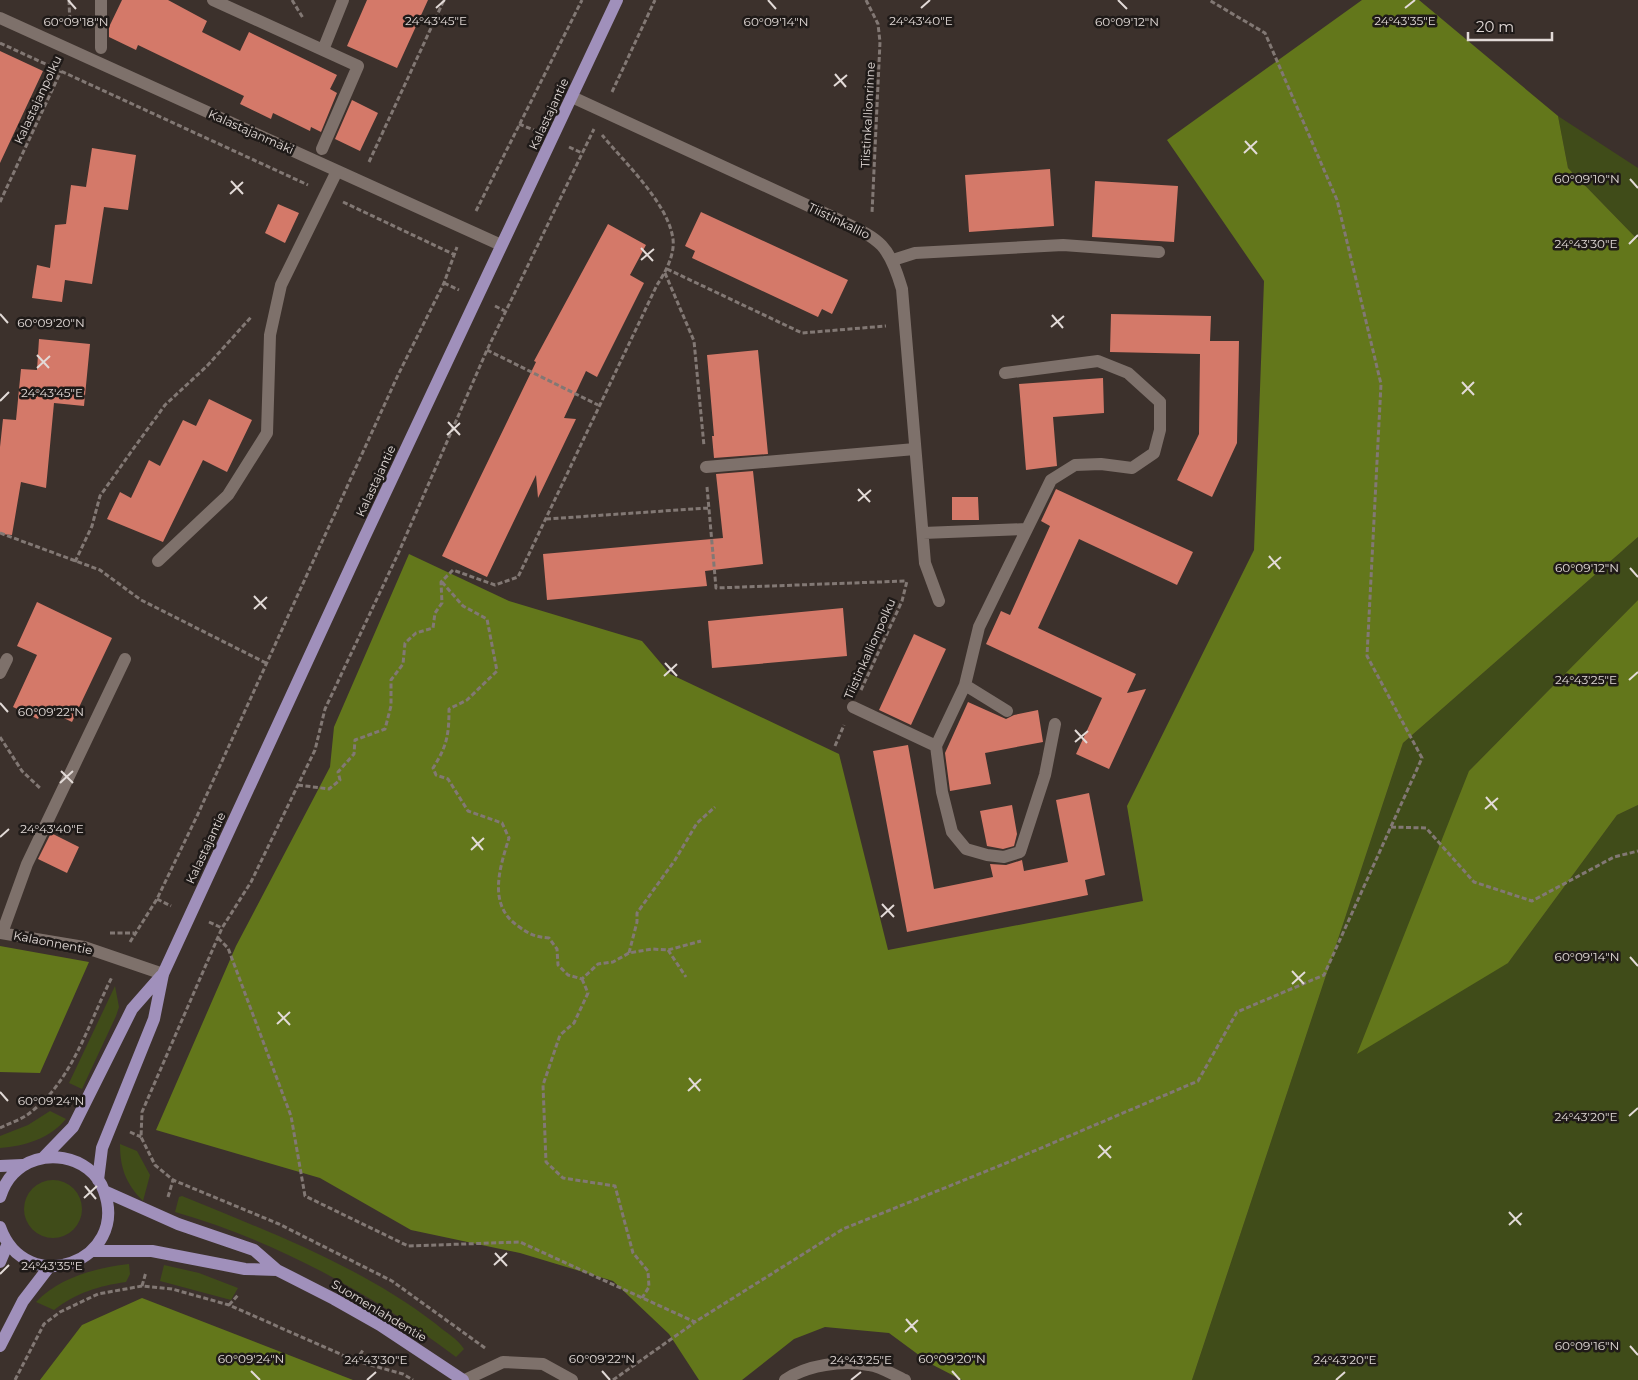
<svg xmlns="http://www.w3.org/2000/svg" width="1638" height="1380" font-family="Montserrat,sans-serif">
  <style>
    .green { fill: #404c19 }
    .forest { fill: #63771b }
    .building { fill: #d47969 }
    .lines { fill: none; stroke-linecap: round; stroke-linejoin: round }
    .path { stroke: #827874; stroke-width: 3; stroke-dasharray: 5 2.5; stroke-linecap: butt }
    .minor { stroke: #7e716b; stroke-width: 12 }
    .major { stroke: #a090bb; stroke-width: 12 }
    .ticks { fill: none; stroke: #e2dad7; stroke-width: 2 }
    .labels { text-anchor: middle; stroke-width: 5; stroke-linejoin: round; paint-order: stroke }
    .street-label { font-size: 12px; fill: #e2dad7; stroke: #1f1a18 }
    .ticks-label { font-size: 12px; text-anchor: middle; fill: #e2dad7; stroke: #1f1a18; stroke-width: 5; stroke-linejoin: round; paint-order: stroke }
  </style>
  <rect width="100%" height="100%" fill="#3c312c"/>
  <path class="green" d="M 1558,116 L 1638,168 L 1638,240 L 1568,168 Z
    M 1638,537 L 1638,600 L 1469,771 L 1508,963 L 1617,815 L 1638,805 L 1638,1380 L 1192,1380 L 1403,743 Z
    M 115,986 L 119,1007 L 116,1016 L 82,1089 L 69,1083 Z
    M 50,1111 L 66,1119 C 49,1139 25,1146 0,1148 L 0,1136 L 28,1125 Z
    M 120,1144 L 137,1151 L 150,1175 L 143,1201 C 126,1184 120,1168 120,1144 Z
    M24 1209a29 29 0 1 1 58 0a29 29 0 1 1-58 0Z
    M 182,1196 C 269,1232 361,1266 436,1324 C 445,1332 458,1339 464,1349 L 456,1357 C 372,1294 277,1241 175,1212 L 179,1197 Z
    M 129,1264 L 130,1274 L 126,1282 C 98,1286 76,1293 54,1310 L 36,1302 C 60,1277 96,1268 129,1264 Z
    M 164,1265 L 199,1273 L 238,1288 L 231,1300 L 160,1281 Z"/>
  <path class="forest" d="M 1362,0 L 1419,0 L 1558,116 L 1568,168 L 1638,240 L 1638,537 L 1403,743 L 1192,1380 L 962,1380 L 931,1364 L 889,1333 L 825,1327 L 794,1339 L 742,1380 L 699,1380 L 669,1334 L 613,1281 L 520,1253 L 411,1230 L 320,1178 L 156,1130 L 236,946 L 330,767 L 334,727 L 409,554 L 509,601 L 642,641 L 670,674 L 839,754 L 888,950 L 1143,901 L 1127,806 L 1254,550 L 1264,281 L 1167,140 Z
    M 1638,600 L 1638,805 L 1617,815 L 1508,963 L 1357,1054 L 1469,771 Z
    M 0,946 L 89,962 L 40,1073 L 0,1072 Z
    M 142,1298 L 353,1380 L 40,1380 L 82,1325 Z"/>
  <path class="building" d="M 122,0 L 168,0 L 207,21 L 202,32 L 240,51 L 249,32 L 337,75 L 330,89 L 337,93 L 321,132 L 311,127 L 310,131 L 273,113 L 271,119 L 240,104 L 244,96 L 138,45 L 136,50 L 109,37 L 109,27 Z
    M 367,0 L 428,0 L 397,68 L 347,46 Z
    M 0,51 L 43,71 L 0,163 Z
    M 352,100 L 378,113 L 360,151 L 335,139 Z
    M 92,148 L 136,155 L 128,210 L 104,207 L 92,284 L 65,280 L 62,302 L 32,298 L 37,265 L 50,268 L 55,225 L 66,224 L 71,185 L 86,187 Z
    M 1050,169 L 1054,226 L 969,232 L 965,175 Z
    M 1095,181 L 1178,186 L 1174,242 L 1092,237 Z
    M 278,204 L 299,213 L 285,243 L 265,233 Z
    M 701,212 L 848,280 L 832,314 L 822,309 L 818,317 L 692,258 L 695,251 L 685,246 Z
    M 608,224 L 646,245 L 630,275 L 644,283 L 597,377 L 586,371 L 564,418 L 576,419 L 538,498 L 536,475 L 487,577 L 442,556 L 536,362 L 534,361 Z
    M 1111,314 L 1211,316 L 1210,341 L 1239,341 L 1237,443 L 1212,497 L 1177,480 L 1199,434 L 1200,354 L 1110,352 Z
    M 39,339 L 90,344 L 84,406 L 54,403 L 46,488 L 21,482 L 12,535 L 0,534 L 0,447 L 3,419 L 16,420 L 21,369 L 37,370 Z
    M 758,350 L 768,454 L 714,458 L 712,436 L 714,436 L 707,355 Z
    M 1103,378 L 1104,413 L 1053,417 L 1057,466 L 1026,470 L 1019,384 Z
    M 209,399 L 252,420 L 227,472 L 203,460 L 163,542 L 107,519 L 120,492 L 131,498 L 149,460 L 160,466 L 183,420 L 196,426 Z
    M 753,471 L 763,564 L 705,571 L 707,586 L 547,600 L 543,554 L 723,538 L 716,474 Z
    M 1056,489 L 1193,552 L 1177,585 L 1079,539 L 1038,628 L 1136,674 L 1127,693 L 1146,689 L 1109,769 L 1076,754 L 1102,698 L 986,644 L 1001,611 L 1010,615 L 1050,526 L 1041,521 Z
    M 952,497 L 978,497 L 979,520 L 952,520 Z
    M 37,602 L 112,638 L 72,722 L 43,708 L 38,719 L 13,707 L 37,655 L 17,646 Z
    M 843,608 L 847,656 L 712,668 L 708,621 Z
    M 914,634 L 946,649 L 911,725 L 879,710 Z
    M 968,702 L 1006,719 L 1014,715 L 1038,710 L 1043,742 L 985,753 L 991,784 L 950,791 L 945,753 Z
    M 908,745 L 934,889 L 993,877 L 990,864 L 1006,865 L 1022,860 L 1024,871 L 1068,862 L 1056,800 L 1089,793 L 1105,875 L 1085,880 L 1088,895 L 907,932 L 873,751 Z
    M 1012,805 L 1017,834 L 1014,846 L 1003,849 L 987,846 L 980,811 Z
    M 51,833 L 79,847 L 67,873 L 38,859 Z"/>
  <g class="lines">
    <path class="path" d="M 69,0 L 70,27
      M 292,0 L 303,18
      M 866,0 L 878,24 L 880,42 L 872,213
      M 0,43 L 308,185
      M 612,92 L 655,0
      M 519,124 L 534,130
      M 569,147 L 582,153
      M 369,162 L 444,0
      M 0,202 L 61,71
      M 343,202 L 453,254
      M 476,211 L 582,0
      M 667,269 L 802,333 L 886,326
      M 665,273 L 694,341 L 704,446
      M 444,283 L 459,290
      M 495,306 L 505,311
      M 487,350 L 598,405
      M 707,487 L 716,588 L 906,581
      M 546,519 L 708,508
      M 0,533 L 100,570 L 141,600 L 266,663
      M 75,562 L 92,526 L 100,496 L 131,452 L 165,405 L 207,366 L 252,316
      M 442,582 L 463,606 L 487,619 L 497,671 L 467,700 L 449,709 C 449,735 447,746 433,768 L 436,775 L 448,779 L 468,811 L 502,823 L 509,838 C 500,867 487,905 518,926 C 529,934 535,937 549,938 L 557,949 L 558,965 L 568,975 L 582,979 L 598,964 L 613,962 L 629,953 L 652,949 L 668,950 L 701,941
      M 861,690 L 902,601 L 907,581
      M 0,737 L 22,771 L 41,789
      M 835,746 L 844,725
      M 298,785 L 329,789 L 340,780 L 338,772 L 354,754 L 355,740 L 385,729 L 391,706 L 391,680 L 403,664 L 405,643 L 416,633 L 433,628 L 435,613 L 442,603 L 441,582 L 453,570 L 495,585 L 518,577 L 657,285 C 665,273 675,255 673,239 C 668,203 625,163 602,135
      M 1391,827 L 1426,828 L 1474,882 L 1532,901 L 1614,857 L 1638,851
      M 157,899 L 171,906
      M 209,922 L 222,928
      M 110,933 L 134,933
      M 218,938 L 228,948 L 291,1116 L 305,1196 L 408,1246 L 520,1242 L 695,1322 L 843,1229 L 999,1166 L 1198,1081 L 1237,1012 L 1324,975 L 1422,758 L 1367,656 L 1381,384 L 1337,200 L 1265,33 L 1209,0
      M 130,942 L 157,899 L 197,816 L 398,375 L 444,283 L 457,247
      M 668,950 L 686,977
      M 629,953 L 637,922 L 637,913 L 675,860 L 697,823 L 715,807
      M 582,979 L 588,993 L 574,1023 L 560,1035 L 543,1085 L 546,1162 L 563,1178 L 615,1186 L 633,1253 L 648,1271 L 649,1287 L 642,1298
      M 50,1095 L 63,1101
      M 0,1128 C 10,1123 23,1119 31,1112 C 73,1080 89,1022 112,977
      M 130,1132 L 141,1137
      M 168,1197 L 173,1180
      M 142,1286 L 146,1272
      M 229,1305 L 239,1294
      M 485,1348 L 392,1281 L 279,1224 L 173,1180 L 155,1165 L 141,1137 L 142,1112 L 222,928 L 251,882 L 315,750 L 325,709 L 398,554 L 487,350 L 594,129
      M 356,1361 L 363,1350
      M 15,1380 L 44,1324 L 60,1312 L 98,1294 L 142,1286 L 172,1289 L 229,1305 L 356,1361 L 403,1374 L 413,1380
      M 613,1380 L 694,1323"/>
    <path class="minor" d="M 213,0 L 358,66 L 322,149
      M 0,18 L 501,245
      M 101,48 L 101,0
      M 323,50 L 343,0
      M 572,97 L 837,219 C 880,240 888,242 902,289 L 925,563 L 939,601
      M 893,260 L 915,253 L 1063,245 L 1159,252
      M 1005,373 L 1098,361 L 1128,373 L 1160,402 L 1160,430 L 1154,453 L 1132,468 L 1101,464 L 1075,465 L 1051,480 L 979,627 L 965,685 L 936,746 L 942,792 L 952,832 L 966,849 L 987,855 L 1004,857 L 1020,852 L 1045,775 L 1055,724
      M 706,467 L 915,449
      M 923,533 L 1027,529
      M 158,561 L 228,495 L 267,433 L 270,335 L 281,285 L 337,171
      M 0,673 L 7,659
      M 965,685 L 1007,711
      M 853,707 L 936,746
      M 0,933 L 84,947 L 163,974
      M 2,933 L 27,864 L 125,659
      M 465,1380 L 503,1362 L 543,1364 L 572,1380
      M 785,1380 C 807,1365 842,1360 869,1365 C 880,1366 894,1375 905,1380"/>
    <path class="major" d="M 44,1157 L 73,1127 L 132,1009 L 161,976
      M 0,1166 L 23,1165
      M 98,1180 L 102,1148 L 154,1019 L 163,974 L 364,538 L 617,0
      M 104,1191 L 178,1224 L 254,1250 L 277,1270 L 334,1299 L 380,1325 L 463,1380
      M 0,1197 C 3,1188 7,1180 13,1174 C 39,1146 91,1154 104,1191 C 130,1261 26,1300 0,1227
      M 92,1251 L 152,1251 L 245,1269 L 277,1270
      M 0,1262 L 8,1243
      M 0,1346 L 23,1301 L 49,1267"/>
  </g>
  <path class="ticks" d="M 68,0 L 76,9M 768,0 L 776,9M 1118,0 L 1127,9M 436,8 L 445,0M 921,8 L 930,0M 1405,8 L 1415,0M 835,74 L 846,87M 834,86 L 847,75M 1245,141 L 1257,154M 1244,153 L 1257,141M 1630,179 L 1638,188M 231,181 L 243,194M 230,194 L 243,182M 1629,244 L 1638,235M 641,248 L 653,261M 641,260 L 654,249M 0,314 L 8,323M 1052,315 L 1063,328M 1051,327 L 1064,316M 37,355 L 49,368M 37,368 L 50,356M 1462,382 L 1474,395M 1462,394 L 1474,382M 0,401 L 9,392M 448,422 L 460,435M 447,435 L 460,423M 858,489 L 870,502M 858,501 L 871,490M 1269,556 L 1280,569M 1268,568 L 1281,557M 1630,568 L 1638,577M 254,596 L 266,609M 254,609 L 267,597M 665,663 L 677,676M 664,676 L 677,664M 1629,680 L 1638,672M 0,703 L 8,712M 1075,730 L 1087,743M 1075,742 L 1088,731M 61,771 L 73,783M 60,783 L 73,771M 1486,797 L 1497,810M 1485,809 L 1498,798M 0,837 L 9,829M 472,837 L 483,850M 471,850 L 484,838M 882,904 L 894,917M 881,917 L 894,905M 1630,957 L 1638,966M 1292,971 L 1304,984M 1292,984 L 1305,972M 278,1012 L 290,1025M 277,1024 L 290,1012M 689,1078 L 700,1091M 688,1091 L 701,1079M 0,1092 L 8,1101M 1629,1116 L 1638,1108M 1099,1145 L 1111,1158M 1098,1158 L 1111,1146M 85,1186 L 96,1199M 84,1198 L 97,1186M 1509,1212 L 1521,1225M 1509,1225 L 1522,1213M 495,1253 L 507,1266M 494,1265 L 507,1253M 0,1274 L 9,1265M 906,1319 L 917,1332M 905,1332 L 918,1320M 1630,1346 L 1638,1355M 251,1371 L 260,1380M 602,1371 L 610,1380M 952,1371 L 960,1380M 367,1380 L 376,1372M 851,1380 L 861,1372M 1336,1380 L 1345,1372"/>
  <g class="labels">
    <g class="street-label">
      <text transform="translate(38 100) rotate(-65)" y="4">Kalastajanpolku</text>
      <text transform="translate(549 114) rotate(-65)" y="4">Kalastajantie</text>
      <text transform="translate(868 115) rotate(-87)" y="4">Tiistinkallionrinne</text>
      <text transform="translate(251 132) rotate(24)" y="4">Kalastajanmäki</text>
      <text transform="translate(839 221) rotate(26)" y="4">Tiistinkallio</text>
      <text transform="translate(376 481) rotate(-65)" y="4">Kalastajantie</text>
      <text transform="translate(870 649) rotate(-66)" y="4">Tiistinkallionpolku</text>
      <text transform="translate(206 848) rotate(-65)" y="4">Kalastajantie</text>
      <text transform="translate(53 943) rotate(11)" y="4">Kalaonnentie</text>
      <text transform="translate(379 1311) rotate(31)" y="4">Suomenlahdentie</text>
    </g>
  </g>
  <g class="ticks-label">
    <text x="436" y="25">24°43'45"E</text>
    <text x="921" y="25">24°43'40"E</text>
    <text x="1405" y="25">24°43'35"E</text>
    <text x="776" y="26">60°09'14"N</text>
    <text x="1127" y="26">60°09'12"N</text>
    <text x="76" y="26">60°09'18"N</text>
    <text x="1587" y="183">60°09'10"N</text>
    <text x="1586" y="248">24°43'30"E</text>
    <text x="51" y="327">60°09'20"N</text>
    <text x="52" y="397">24°43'45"E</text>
    <text x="1587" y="572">60°09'12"N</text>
    <text x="1586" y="684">24°43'25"E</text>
    <text x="51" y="716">60°09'22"N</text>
    <text x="52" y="833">24°43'40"E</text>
    <text x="1587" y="961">60°09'14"N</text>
    <text x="51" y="1105">60°09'24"N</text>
    <text x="1586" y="1121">24°43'20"E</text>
    <text x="52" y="1270">24°43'35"E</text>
    <text x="1587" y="1350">60°09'16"N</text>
    <text x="251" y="1363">60°09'24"N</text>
    <text x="602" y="1363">60°09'22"N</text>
    <text x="952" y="1363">60°09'20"N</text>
    <text x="376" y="1364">24°43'30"E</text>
    <text x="861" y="1364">24°43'25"E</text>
    <text x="1345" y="1364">24°43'20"E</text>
  </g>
  <path d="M1468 32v8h84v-8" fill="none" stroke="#e2dad7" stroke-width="2.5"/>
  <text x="1476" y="32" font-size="15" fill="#e2dad7" stroke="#1f1a18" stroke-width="4" paint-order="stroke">20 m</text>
</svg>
